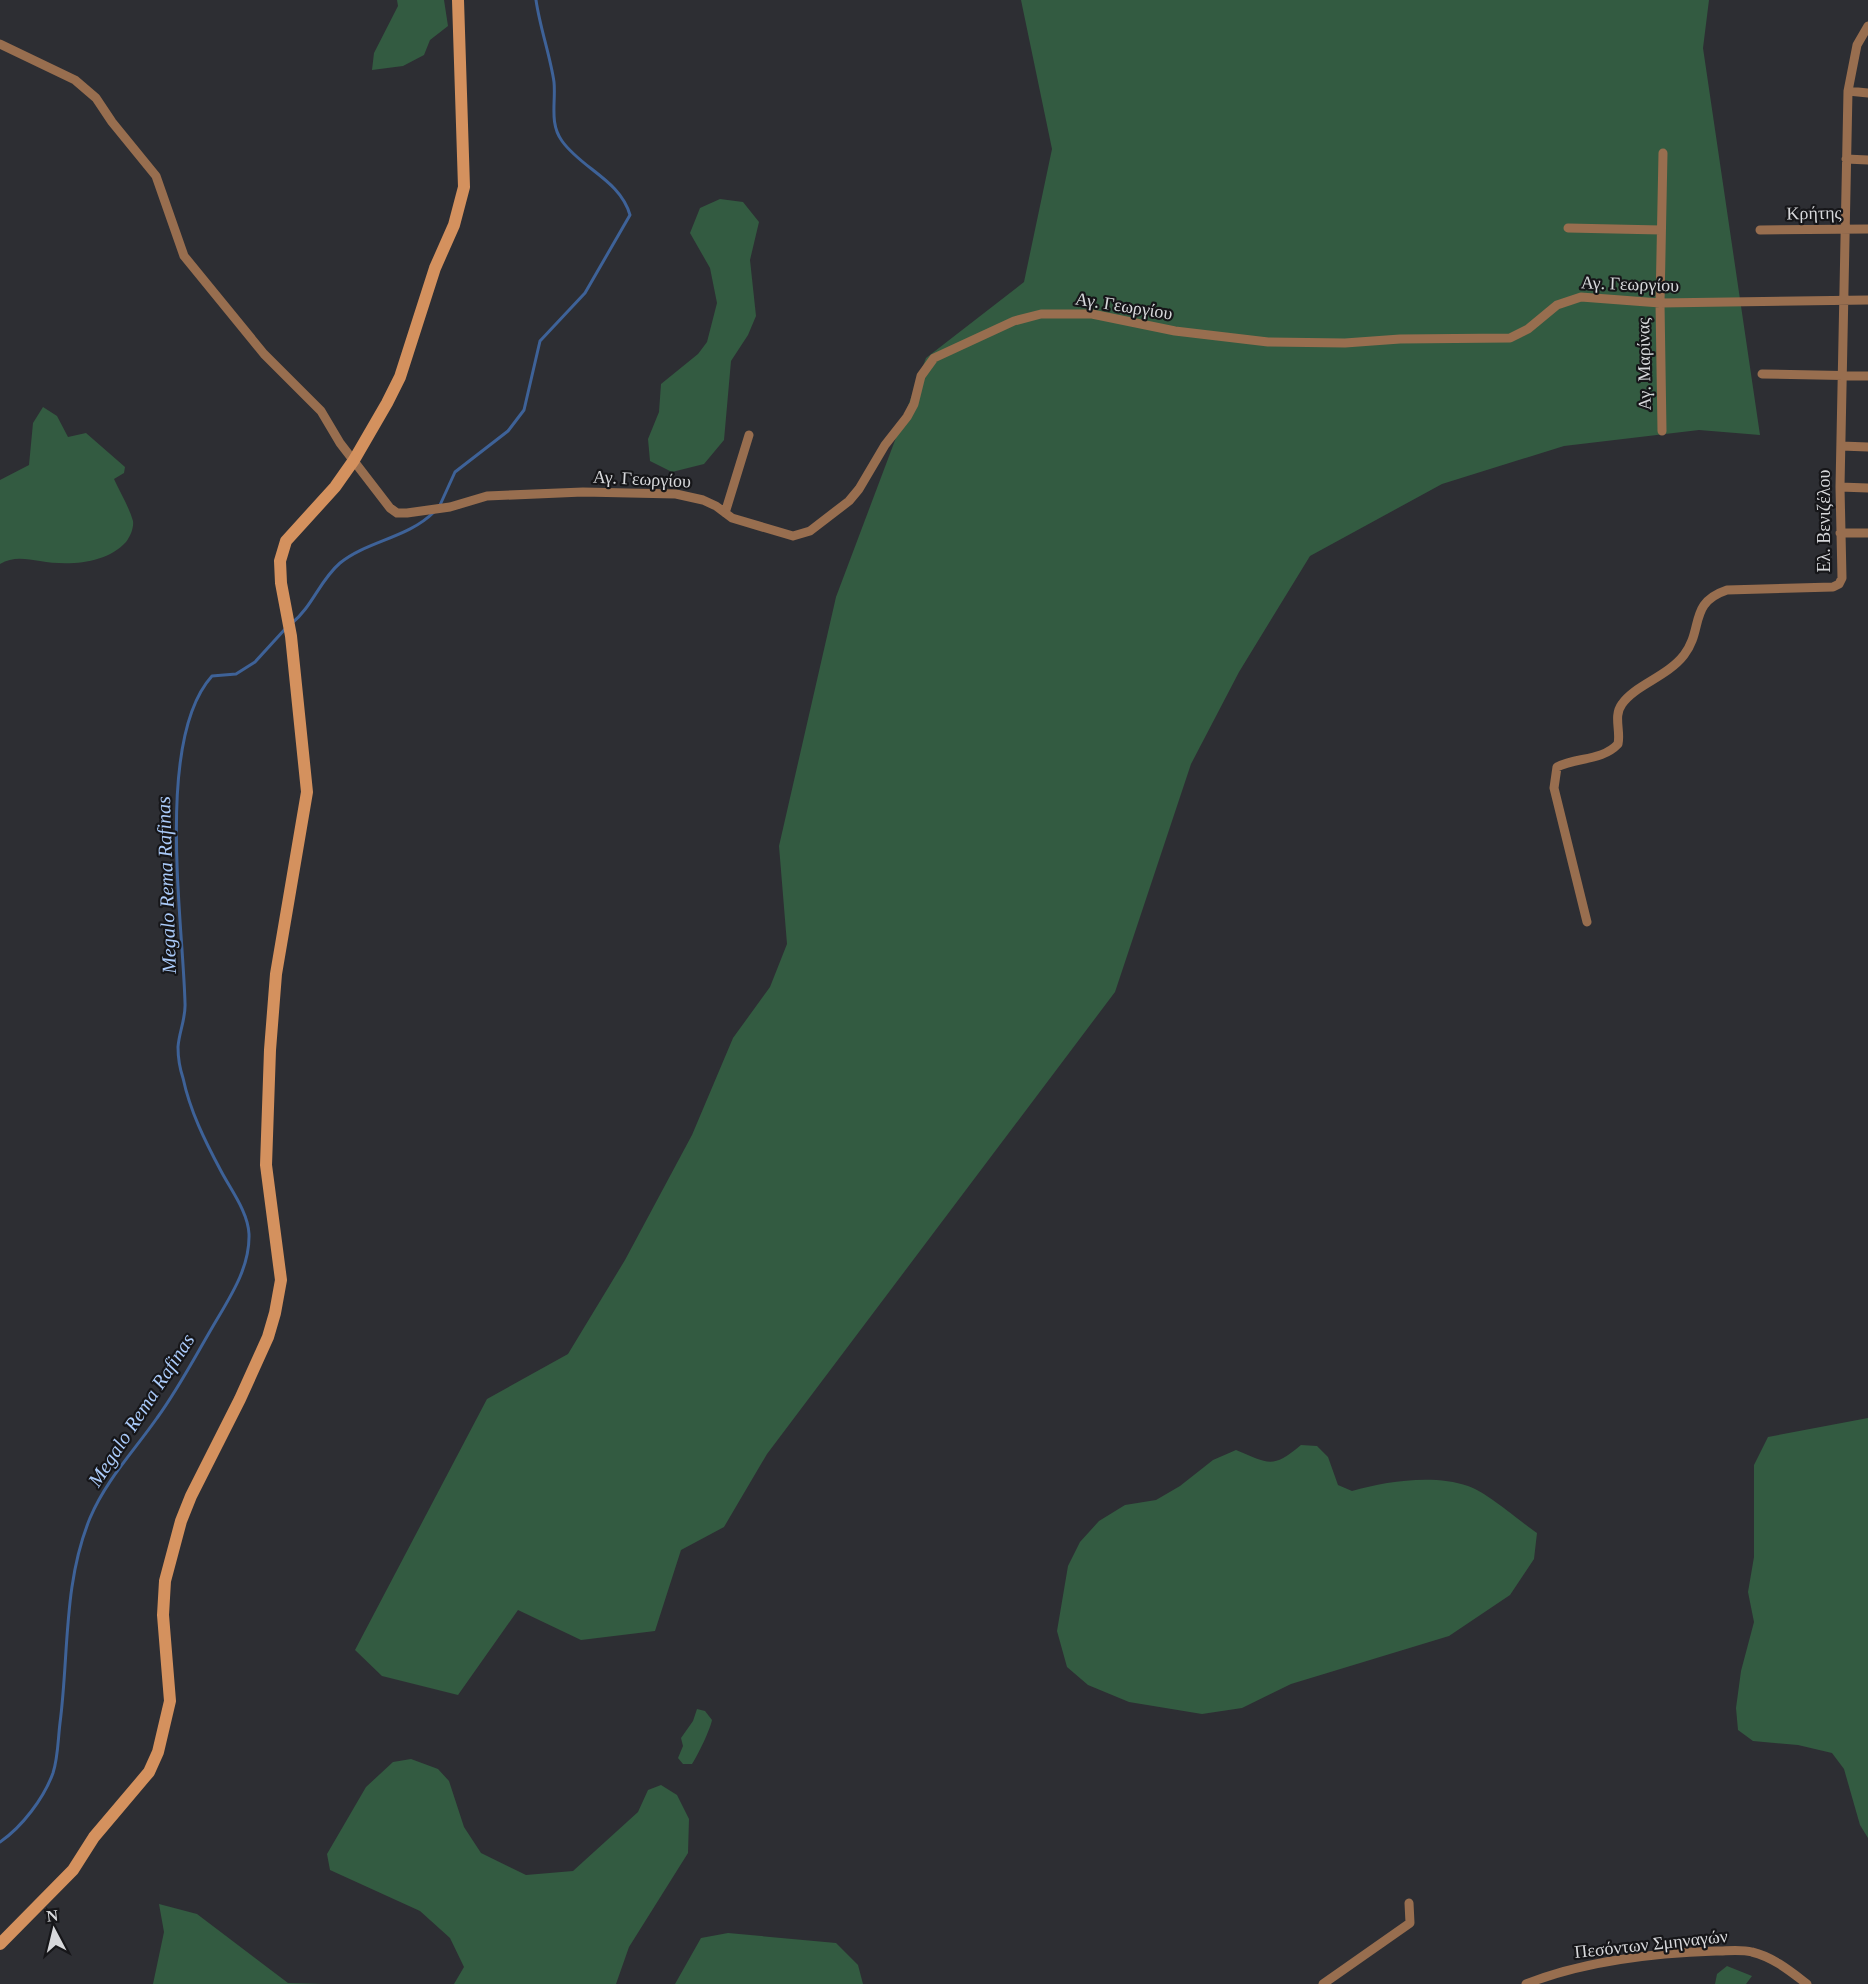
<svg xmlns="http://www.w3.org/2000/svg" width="1868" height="1984" font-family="'Times New Roman',serif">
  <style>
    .green { fill: #335b41 }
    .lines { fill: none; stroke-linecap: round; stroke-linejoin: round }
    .stream { stroke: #3e6298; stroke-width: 3 }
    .street { stroke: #986e4f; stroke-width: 9 }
    .secondary { stroke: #d4915e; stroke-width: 12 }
    .labels { text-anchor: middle; stroke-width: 4.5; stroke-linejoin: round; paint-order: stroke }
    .street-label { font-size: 18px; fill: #d7d8db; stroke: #161619 }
    .water-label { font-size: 20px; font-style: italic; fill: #abcbfa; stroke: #161619 }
  </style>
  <rect width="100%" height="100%" fill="#2d2e33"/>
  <path class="green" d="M 397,0 L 444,0 L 448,26 L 430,40 L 424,55 L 403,66 L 372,70 L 374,53 L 398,6 Z
    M 1021,0 L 1709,0 L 1703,48 L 1760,435 L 1699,430 L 1564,446 L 1442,484 L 1310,556 L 1239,672 L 1191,764 L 1115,992 L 767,1454 L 724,1527 L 681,1550 L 655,1631 L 581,1640 L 518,1610 L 458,1695 L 382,1676 L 355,1650 L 487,1399 L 568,1354 L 625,1260 L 692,1135 L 733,1038 L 770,987 L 787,944 L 779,846 L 836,597 L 926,358 L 1024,282 L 1052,149 Z
    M 720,199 L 743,202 L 759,222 L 750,260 L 756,316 L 748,335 L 731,361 L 724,440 L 704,464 L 672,472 L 650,461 L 648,439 L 659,412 L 661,384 L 698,354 L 707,342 L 717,303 L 710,268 L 690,233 L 700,208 Z
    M 43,407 L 57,416 L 68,437 L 86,433 L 125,467 L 124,473 L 114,479 C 120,492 129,507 133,521 C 134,528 130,537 126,542 C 106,564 68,566 40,561 C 26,559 13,556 0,564 L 0,480 L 29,465 L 33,423 Z
    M 1868,1418 L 1868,1838 L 1860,1825 L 1844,1769 L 1832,1753 L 1798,1745 L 1753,1741 L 1738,1730 L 1736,1708 L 1741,1671 L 1754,1622 L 1748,1592 L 1754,1557 L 1754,1465 L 1768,1437 Z
    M 1301,1445 L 1317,1446 L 1328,1457 L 1338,1485 L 1352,1491 C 1386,1481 1434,1474 1468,1486 C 1488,1493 1518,1520 1537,1533 L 1534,1559 L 1510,1595 L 1449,1636 L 1291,1684 L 1242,1708 L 1202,1714 L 1129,1702 L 1088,1685 L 1067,1667 L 1057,1631 L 1068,1566 L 1080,1542 L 1099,1521 L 1125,1505 L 1156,1500 L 1180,1486 L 1213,1460 L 1236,1450 C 1269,1463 1271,1470 1301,1445 Z
    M 697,1709 L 705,1711 L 712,1720 C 710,1730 698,1755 692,1764 L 683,1764 L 678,1758 L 683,1746 L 681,1738 L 693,1721 Z
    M 411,1759 L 438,1769 L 449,1781 L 464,1827 L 481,1853 L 526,1875 L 573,1871 L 638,1812 L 648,1790 L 661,1785 L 677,1795 L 689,1819 L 688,1853 L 629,1947 L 616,1984 L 454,1984 L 464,1967 L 450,1938 L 420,1911 L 330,1870 L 327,1854 L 366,1787 L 393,1762 Z
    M 159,1904 L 197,1914 L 288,1983 L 324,1984 L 153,1984 L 164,1932 Z
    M 728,1933 L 836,1943 L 858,1965 L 863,1984 L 675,1984 L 701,1938 Z
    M 1727,1966 L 1752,1976 L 1746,1984 L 1715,1984 L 1717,1974 Z"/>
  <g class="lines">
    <path class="stream" d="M 440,505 L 455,472 L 508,431 L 524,410 L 540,341 L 585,293 L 630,215 C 620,180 582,169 562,141 C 549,123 556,102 554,82 C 550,55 540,28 536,0
      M 292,623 C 312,607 320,580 340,563 C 367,541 408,538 434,512
      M 0,1842 C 22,1827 44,1798 53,1773 C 58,1758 58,1739 60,1723 C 69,1654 63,1584 90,1518 C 106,1480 134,1451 157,1418 C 179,1388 197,1353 216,1321 C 232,1294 250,1266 249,1234 C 248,1212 231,1190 221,1171 C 205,1141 190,1111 183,1078 C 180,1069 178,1056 178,1047 C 179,1032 186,1018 185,1003 C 183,921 155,739 212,676 L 236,674 L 255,662 L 286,628"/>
    <path class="street" d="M 0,44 L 75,80 L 96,98 L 112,122 L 156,176 L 184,256 L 264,354 L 321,411 L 340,443 L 390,508 L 397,513 L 407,513 L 450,507 L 487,496 L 583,492 L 676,494 L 703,500 L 716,506 L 732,518 L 793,536 L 810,531 L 849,501 L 859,489 L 885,445 L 907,417 L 914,404 L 921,376 L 934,358 L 1014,321 L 1041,314 L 1092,314 L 1175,331 L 1268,342 L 1345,343 L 1400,339 L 1510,338 L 1528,329 L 1557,305 L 1581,297 L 1660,303 L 1868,300
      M 1848,91 L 1868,93
      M 1846,159 L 1868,160
      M 1568,228 L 1661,230
      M 1760,230 L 1868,229
      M 1762,374 L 1868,376
      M 1662,431 L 1660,303 L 1663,153
      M 1841,446 L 1868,447
      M 1840,487 L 1868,488
      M 725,513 L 749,435
      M 1840,533 L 1868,533
      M 1587,922 L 1554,788 L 1557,767 C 1577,757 1602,761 1618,744 C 1621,731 1613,716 1622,704 C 1635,685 1667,677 1684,655 C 1704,629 1688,603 1727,590 L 1833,587 L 1839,584 L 1842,578 L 1840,487 L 1848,91 L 1857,45 L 1868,26
      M 1323,1984 L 1410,1923 L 1409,1903
      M 1526,1984 C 1584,1961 1654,1953 1716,1951 C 1727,1951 1741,1949 1752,1952 C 1773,1957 1790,1971 1807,1984"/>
    <path class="secondary" d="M 0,1944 L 73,1870 L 94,1837 L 149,1772 L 158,1752 L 170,1701 L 163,1615 L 165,1581 L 181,1521 L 191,1496 L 240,1399 L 268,1337 L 275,1313 L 281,1280 L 266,1165 L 270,1050 L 276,974 L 307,792 L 291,636 L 281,583 L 280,561 L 286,541 L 335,487 L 354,460 L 387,403 L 400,377 L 435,268 L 454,225 L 464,187 L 458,0"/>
  </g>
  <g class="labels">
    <g class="street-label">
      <text transform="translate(1814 213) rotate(-1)" y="6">Κρήτης</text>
      <text transform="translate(1630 284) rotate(2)" y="6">Αγ. Γεωργίου</text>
      <text transform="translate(1124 306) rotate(9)" y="6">Αγ. Γεωργίου</text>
      <text transform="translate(1644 364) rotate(-91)" y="6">Αγ. Μαρίνας</text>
      <text transform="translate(642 479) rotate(3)" y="6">Αγ. Γεωργίου</text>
      <text transform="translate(1824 521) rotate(-90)" y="6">Ελ. Βενιζέλου</text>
      <text transform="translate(1651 1944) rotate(-6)" y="6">Πεσόντων Σμηναγών</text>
    </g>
    <g class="water-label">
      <text transform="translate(166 885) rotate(-92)" y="7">Megalo Rema Rafinas</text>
      <text transform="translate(141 1410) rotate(-57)" y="7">Megalo Rema Rafinas</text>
    </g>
  </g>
  <g transform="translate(54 1930) rotate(353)" stroke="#161619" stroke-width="4.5" paint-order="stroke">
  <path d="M0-4.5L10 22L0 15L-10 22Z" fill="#d7d8db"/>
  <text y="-9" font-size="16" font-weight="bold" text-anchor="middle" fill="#d7d8db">N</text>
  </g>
</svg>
